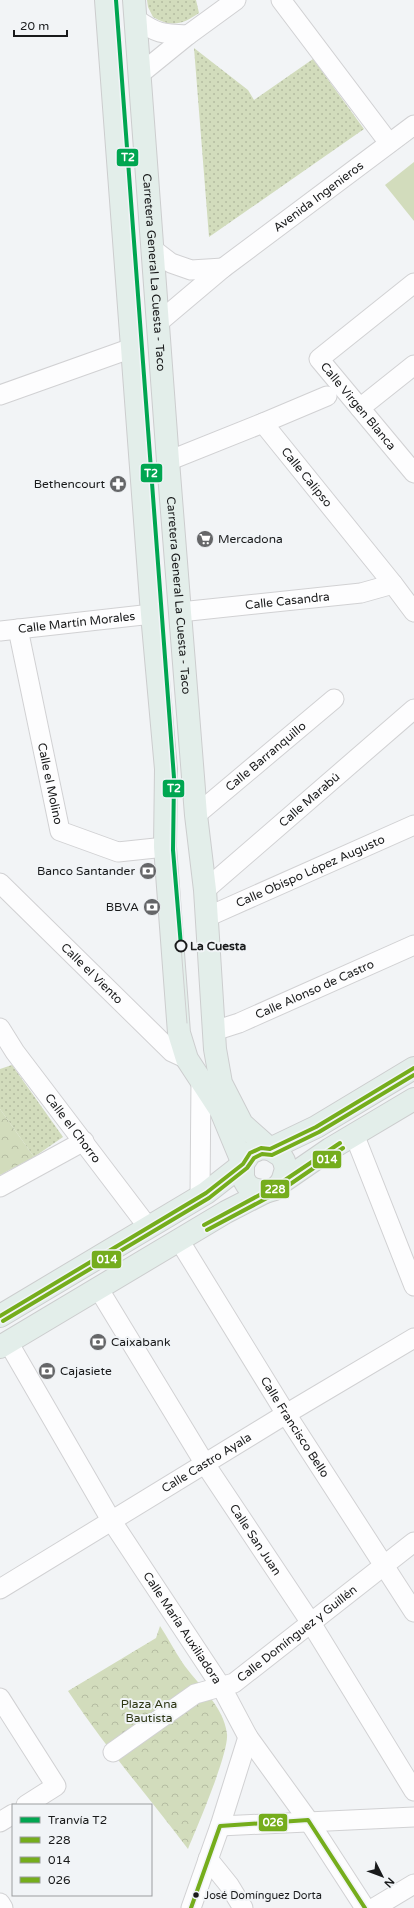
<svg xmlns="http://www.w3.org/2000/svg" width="414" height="1908" font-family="'Varela Round',sans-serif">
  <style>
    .grass { fill: #d2dcbc }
    .park { fill: url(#park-crowns) }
    .garden { fill: url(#garden-dots) }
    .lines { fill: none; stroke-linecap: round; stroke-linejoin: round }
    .minor-casing { stroke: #d1d1d3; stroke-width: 21 }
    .major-casing { stroke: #cccdce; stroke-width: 24 }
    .minor { stroke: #fdfdfe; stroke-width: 19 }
    .major { stroke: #e3eeea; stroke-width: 22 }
    .tram { stroke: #cfcfd0; stroke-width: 1 }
    .bus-1-casing { stroke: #f1f4f7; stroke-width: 7 }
    .bus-2-casing { stroke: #f1f4f7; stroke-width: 7 }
    .bus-3-casing { stroke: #f1f4f7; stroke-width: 7 }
    .bus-1 { stroke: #75ad1c; stroke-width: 4 }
    .bus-2 { stroke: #75ad1c; stroke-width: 4 }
    .bus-3 { stroke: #75ad1c; stroke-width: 4 }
    .tram-1-casing { stroke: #f1f4f7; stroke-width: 7 }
    .tram-1 { stroke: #00a651; stroke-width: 4 }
    .stop-dot { fill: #f1f4f7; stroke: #191a1b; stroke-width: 2 }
    .bus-dot { fill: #191a1b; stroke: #f1f4f7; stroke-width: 1.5 }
    .labels { text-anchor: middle; stroke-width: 4; stroke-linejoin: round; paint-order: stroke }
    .bus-label { font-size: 11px; fill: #191a1b; stroke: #f1f4f7; text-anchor: start }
    .street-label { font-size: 12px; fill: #191a1b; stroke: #f1f4f7 }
    .poi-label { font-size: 12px; fill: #191a1b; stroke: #f1f4f7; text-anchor: end }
    .stop-label { font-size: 12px; font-weight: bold; fill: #191a1b; stroke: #f1f4f7; text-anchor: start }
    .park-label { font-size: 12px; fill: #2e3715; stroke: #f1f4f7 }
    .line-badge { stroke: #f1f4f7; stroke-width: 1.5 }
    .badge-label { font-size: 11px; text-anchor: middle; font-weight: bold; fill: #fff }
  </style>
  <defs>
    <pattern id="park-crowns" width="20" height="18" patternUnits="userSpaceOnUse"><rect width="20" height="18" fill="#d2dcbc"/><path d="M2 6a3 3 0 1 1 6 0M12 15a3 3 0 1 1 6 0" fill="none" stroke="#b4bca1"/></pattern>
    <pattern id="garden-dots" width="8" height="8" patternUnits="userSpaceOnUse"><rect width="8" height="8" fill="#d2dcbc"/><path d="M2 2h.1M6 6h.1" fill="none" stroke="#b4bca1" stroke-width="1.8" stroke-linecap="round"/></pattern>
  </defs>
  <rect width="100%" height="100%" fill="#f2f4f6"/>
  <path class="grass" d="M 414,162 L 414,221 L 385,185 Z"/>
  <path class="park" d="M 0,1109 L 34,1157 L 0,1175 Z
    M 160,1626 C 168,1638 174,1650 182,1662 C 197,1684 224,1706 227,1734 C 229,1753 197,1827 188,1849 C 148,1796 105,1747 68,1691 L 156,1638 Z"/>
  <path class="garden" d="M 147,0 L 196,0 L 199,13 C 183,24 172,28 153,17 L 148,7 Z
    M 194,48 L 248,90 L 254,100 L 313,59 L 364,129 L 209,237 Z
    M 12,1065 L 63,1137 L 34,1157 L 0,1109 L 0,1069 Z"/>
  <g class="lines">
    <g class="minor-casing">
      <g id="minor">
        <path d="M 281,0 L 389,143"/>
        <path d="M 136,19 C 157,34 162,34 188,35"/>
        <path d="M 140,74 L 188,35 L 236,0"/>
        <path d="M 154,250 L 171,263 L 191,270 L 223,268"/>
        <path id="s1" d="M 414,283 L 319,359 L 414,473"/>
        <path id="s2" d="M 159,322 L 223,268 L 414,125"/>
        <path d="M 0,395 L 132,348"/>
        <path d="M 360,408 L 414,365"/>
        <path d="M 263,423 L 327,396"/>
        <path id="s3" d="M 168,461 L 263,423 L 393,584 L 414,612"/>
        <path id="s4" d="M 180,612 L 361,593 L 393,584"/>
        <path id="s5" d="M 18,629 L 60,831 L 118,852 L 165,847"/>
        <path id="s6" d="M 0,631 L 152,614"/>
        <path id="s7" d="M 196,815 L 334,699"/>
        <path id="s8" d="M 0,883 L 172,1052 L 187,1059"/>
        <path id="s9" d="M 205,890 L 414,709"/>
        <path id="s10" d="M 207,917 L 414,825"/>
        <path id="s11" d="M 0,1028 L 15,1052 L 148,1227"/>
        <path id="s12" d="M 214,1031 L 239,1023 L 414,945"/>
        <path d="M 354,1134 L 414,1286"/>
        <path d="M 0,1187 L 84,1141"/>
        <path d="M 200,1196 L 201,1079"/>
        <path id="s13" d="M 179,1240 L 286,1414 L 414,1612"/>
        <path id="s14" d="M 98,1288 L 205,1464 L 311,1623 L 414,1791"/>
        <path id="s15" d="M 8,1342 L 111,1520 L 222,1688 L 248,1737 L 308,1820 L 365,1908"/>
        <path id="s16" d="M 0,1589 L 286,1414 L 414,1338"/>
        <path d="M 0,1698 L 56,1786 L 26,1805"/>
        <path id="s17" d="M 113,1752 L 195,1694 L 234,1683 L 414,1542"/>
        <path d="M 0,1822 L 13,1814"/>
        <path d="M 220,1826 L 414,1817"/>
        <path d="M 208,1859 L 229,1885 L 243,1908"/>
        <path d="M 0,1903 L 3,1908"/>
        <path d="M 191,1908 L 220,1826 L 248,1737"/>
        <path d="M 374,1908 L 414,1884"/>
      </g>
    </g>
    <g class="major-casing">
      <g id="major">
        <path d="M 106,0 L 152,614 L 166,769 L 165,847 L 179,1033 L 187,1059 L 221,1111 L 243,1164"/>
        <path id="s18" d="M 134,0 L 168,461 L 196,815 L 205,890 L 215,1049 L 221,1083 L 242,1124 L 270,1149 L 281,1156 L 284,1161 L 286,1169 L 282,1182"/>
        <path d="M 414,1068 L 316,1127 L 270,1149 L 261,1148 L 250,1153 L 243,1164 L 243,1178 L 247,1185 L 253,1189 L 265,1192 L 275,1189 L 282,1182 L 330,1149 L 414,1099"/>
        <path d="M 0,1316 L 206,1193 L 243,1164"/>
        <path d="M 0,1347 L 226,1212 L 265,1192"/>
      </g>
    </g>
    <use href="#minor" class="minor"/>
    <use href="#major" class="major"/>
    <path class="tram" d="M 181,946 L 187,1023"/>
    <g class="bus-1-casing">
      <path id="bus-1" d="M 204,1225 L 265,1192 L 275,1189 L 282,1182 L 340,1143
        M 0,1316 L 206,1193 L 243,1164 L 250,1153 L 261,1148 L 270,1149 L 316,1127 L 414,1068"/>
    </g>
    <g class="bus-2-casing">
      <path id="bus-2" d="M 207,1230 L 267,1198 L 278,1194 L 286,1187 L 343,1148
        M 3,1321 L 209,1198 L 247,1168 L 254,1158 L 262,1154 L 272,1155 L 319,1132 L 414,1075"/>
    </g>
    <g class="bus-3-casing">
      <path id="bus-3" d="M 191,1908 L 220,1826 L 308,1820 L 365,1908"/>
    </g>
    <use href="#bus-1" class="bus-1"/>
    <use href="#bus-2" class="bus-2"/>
    <use href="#bus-3" class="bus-3"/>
    <g class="tram-1-casing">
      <path id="tram-1" d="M 116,0 L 174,778 L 173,850 L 181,946"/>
    </g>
    <use href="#tram-1" class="tram-1"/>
  </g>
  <defs>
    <g id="pharmacy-disc" transform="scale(0.9)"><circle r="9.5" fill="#656668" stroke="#f1f4f7"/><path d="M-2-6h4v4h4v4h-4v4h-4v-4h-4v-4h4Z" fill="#fff"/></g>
    <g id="supermarket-disc" transform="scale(0.9)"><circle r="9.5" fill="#656668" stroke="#f1f4f7"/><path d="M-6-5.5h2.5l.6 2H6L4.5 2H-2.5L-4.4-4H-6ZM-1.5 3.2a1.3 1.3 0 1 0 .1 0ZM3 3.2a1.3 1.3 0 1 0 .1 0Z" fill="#fff"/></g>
    <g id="bank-disc" transform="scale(0.9)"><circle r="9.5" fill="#656668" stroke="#f1f4f7"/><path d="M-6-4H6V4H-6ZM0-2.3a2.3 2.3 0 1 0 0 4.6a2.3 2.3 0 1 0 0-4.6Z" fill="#fff"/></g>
  </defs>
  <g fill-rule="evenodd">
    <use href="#pharmacy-disc" x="118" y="484"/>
    <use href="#supermarket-disc" x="205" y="539"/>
    <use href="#bank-disc" x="148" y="871"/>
    <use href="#bank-disc" x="152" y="907"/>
    <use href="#bank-disc" x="98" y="1342"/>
    <use href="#bank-disc" x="47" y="1371"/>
  </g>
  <circle class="stop-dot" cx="181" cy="946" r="5.5"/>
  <circle class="bus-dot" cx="196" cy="1895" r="3.5"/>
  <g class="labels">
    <g class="bus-label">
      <text x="204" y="1899">José Domínguez Dorta</text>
    </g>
    <g class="street-label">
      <text dy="4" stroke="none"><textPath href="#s2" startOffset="203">Avenida Ingenieros</textPath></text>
      <text dy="4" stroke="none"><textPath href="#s18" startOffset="273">Carretera General La Cuesta - Taco</textPath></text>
      <text dy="4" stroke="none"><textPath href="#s1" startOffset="183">Calle Virgen Blanca</textPath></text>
      <text dy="4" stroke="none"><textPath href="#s3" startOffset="172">Calle Calipso</textPath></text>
      <text dy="4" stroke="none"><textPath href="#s18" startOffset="597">Carretera General La Cuesta - Taco</textPath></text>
      <text dy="4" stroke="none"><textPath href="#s4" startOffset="108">Calle Casandra</textPath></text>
      <text dy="4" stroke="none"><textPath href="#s6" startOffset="77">Calle Martín Morales</textPath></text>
      <text dy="4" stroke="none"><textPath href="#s7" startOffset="91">Calle Barranquillo</textPath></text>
      <text dy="4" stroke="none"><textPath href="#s5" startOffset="158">Calle el Molino</textPath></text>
      <text dy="4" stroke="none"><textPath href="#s9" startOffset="138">Calle Marabú</textPath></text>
      <text dy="4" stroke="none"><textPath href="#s10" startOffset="113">Calle Obispo López Augusto</textPath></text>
      <text dy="4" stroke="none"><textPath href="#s8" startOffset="129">Calle el Viento</textPath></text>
      <text dy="4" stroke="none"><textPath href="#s12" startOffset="109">Calle Alonso de Castro</textPath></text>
      <text dy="4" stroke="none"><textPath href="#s11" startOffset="124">Calle el Chorro</textPath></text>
      <text dy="4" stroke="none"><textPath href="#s13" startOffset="220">Calle Francisco Bello</textPath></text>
      <text dy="4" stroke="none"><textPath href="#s16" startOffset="242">Calle Castro Ayala</textPath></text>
      <text dy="4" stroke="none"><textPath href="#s14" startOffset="297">Calle San Juan</textPath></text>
      <text dy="4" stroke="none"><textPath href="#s15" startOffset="335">Calle María Auxiliadora</textPath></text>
      <text dy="4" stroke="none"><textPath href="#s17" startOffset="221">Calle Domínguez y Guillén</textPath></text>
    </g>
    <g class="poi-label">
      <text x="105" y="488">Bethencourt</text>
      <text x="218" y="543" text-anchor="start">Mercadona</text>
      <text x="135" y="875">Banco Santander</text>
      <text x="139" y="911">BBVA</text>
      <text x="111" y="1346" text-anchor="start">Caixabank</text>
      <text x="60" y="1375" text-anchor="start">Cajasiete</text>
    </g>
    <g class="stop-label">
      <text x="190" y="950">La Cuesta</text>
    </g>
    <g class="park-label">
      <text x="149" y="1708">Plaza Ana<tspan x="149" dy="14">Bautista</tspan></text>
    </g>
  </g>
  <g class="line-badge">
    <rect x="116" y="148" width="23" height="19" rx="4" fill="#00a651"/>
    <rect x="140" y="463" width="23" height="20" rx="4" fill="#00a651"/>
    <rect x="162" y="779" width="23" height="19" rx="4" fill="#00a651"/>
    <rect x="312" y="1150" width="30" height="19" rx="4" fill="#75ad1c"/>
    <rect x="260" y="1179" width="30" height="20" rx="4" fill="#75ad1c"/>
    <rect x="91" y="1250" width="31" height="19" rx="4" fill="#75ad1c"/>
    <rect x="258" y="1813" width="30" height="19" rx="4" fill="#75ad1c"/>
  </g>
  <g class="badge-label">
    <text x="128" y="161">T2</text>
    <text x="151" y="477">T2</text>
    <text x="174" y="792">T2</text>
    <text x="327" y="1163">014</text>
    <text x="275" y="1193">228</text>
    <text x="107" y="1263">014</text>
    <text x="273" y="1826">026</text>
  </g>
  <rect x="12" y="1804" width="140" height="92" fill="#f1f4f7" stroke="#9b9d9f"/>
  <rect x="20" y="1817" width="20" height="6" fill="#00a651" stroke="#9b9d9f"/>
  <text x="48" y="1824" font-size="12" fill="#191a1b">Tranvía T2</text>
  <rect x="20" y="1837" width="20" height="6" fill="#75ad1c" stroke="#9b9d9f"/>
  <text x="48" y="1844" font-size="12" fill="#191a1b">228</text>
  <rect x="20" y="1857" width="20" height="6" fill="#75ad1c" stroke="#9b9d9f"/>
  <text x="48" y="1864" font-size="12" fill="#191a1b">014</text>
  <rect x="20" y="1877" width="20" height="6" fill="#75ad1c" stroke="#9b9d9f"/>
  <text x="48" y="1884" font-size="12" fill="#191a1b">026</text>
  <g transform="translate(382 1876) rotate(132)" stroke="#f1f4f7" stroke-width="3" paint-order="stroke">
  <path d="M0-3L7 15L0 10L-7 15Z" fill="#191a1b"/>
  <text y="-6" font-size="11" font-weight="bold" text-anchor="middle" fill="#191a1b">N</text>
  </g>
  <path d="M14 30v6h53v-6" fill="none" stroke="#191a1b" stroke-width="2"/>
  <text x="20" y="30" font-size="12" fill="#191a1b" stroke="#f1f4f7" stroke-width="3" paint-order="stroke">20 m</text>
</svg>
